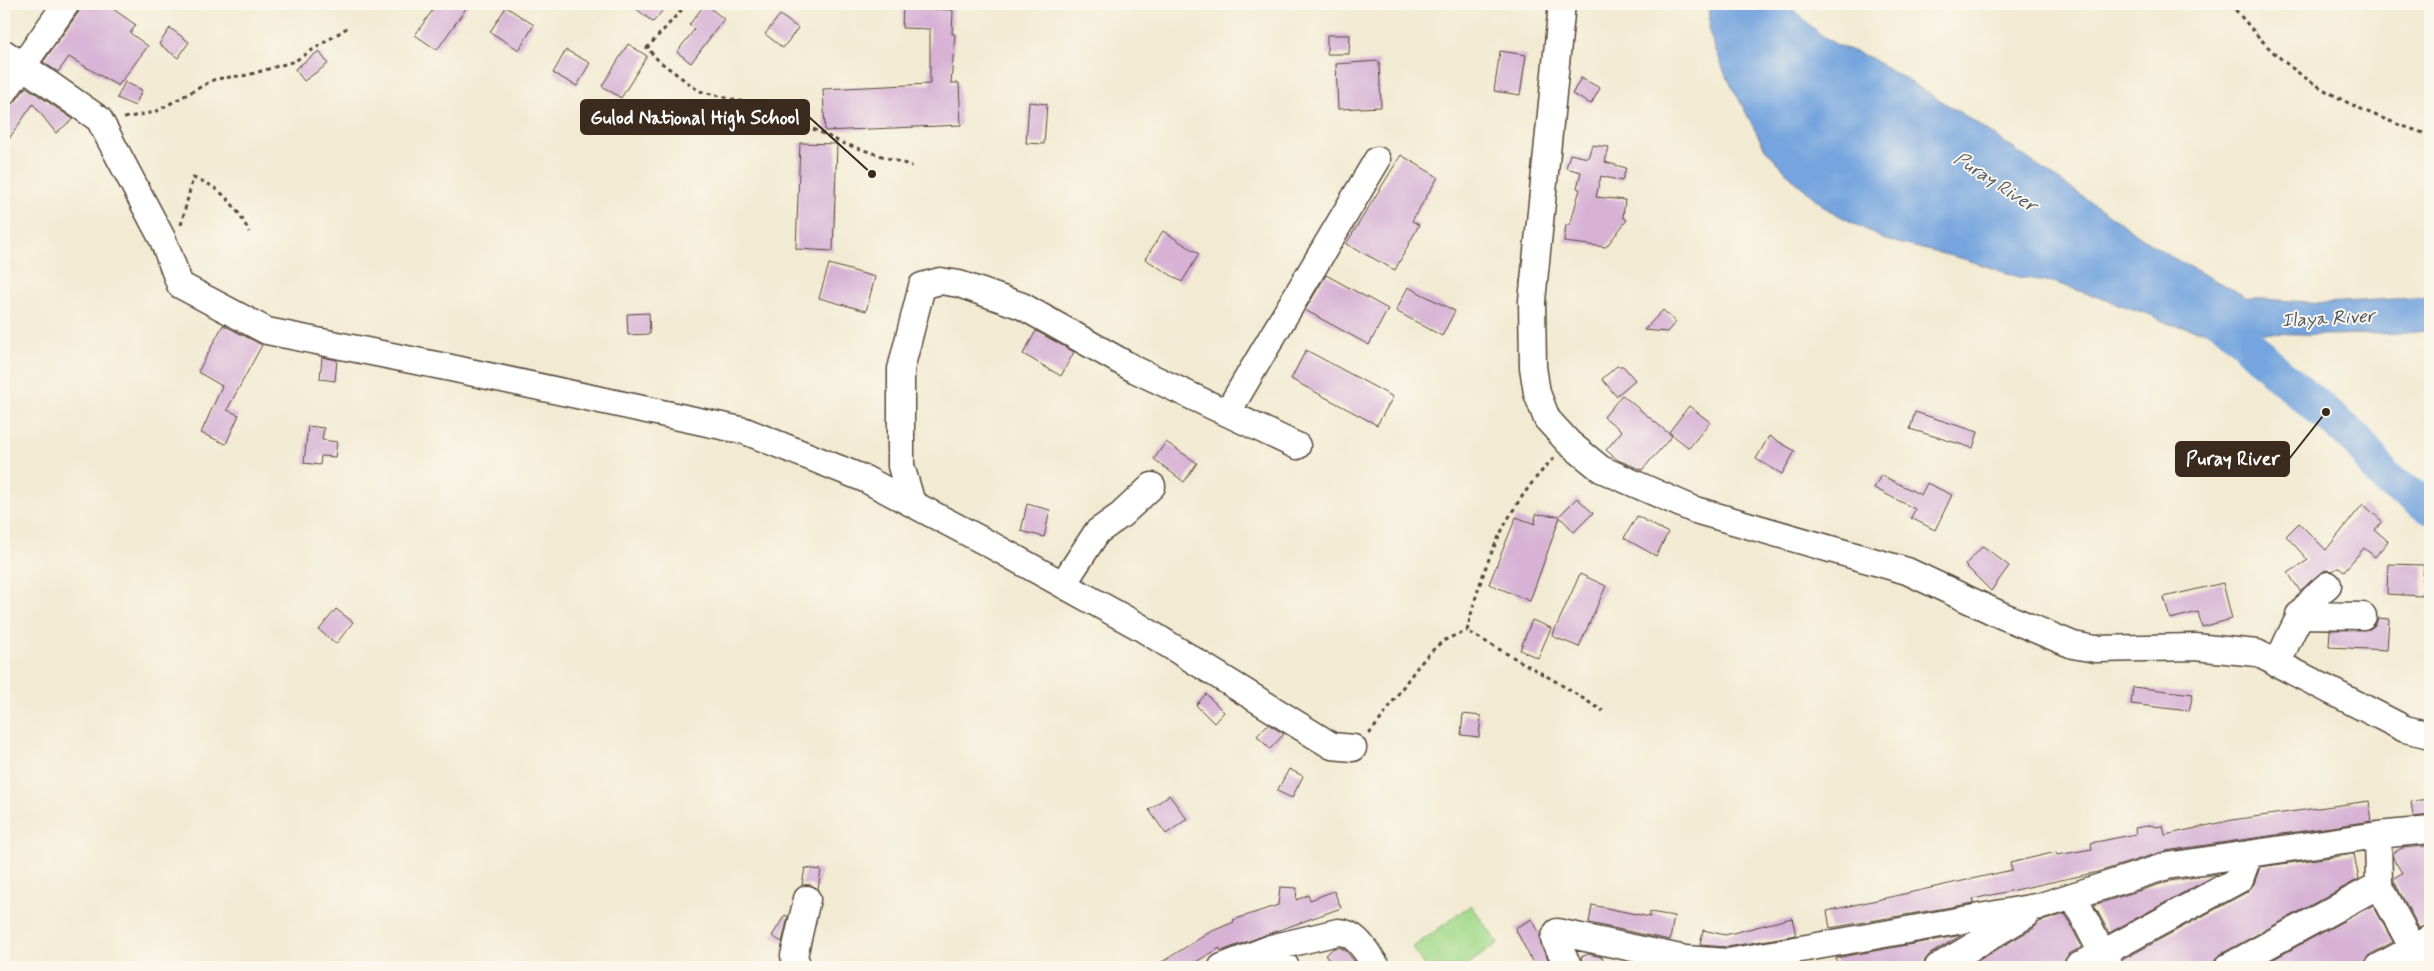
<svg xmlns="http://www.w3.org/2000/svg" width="2434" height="971" font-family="Mynerve,sans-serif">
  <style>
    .green { fill: #a3da8b; stroke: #6f8254 }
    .water { fill: #75a4de; stroke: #58677e }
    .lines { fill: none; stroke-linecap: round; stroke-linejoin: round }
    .river { stroke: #75a4de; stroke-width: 35 }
    .building { fill: #d7b2d5 }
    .minor-casing { stroke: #564739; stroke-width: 29 }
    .path { stroke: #564739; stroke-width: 3; stroke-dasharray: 4 4; stroke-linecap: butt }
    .minor { stroke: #fff; stroke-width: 26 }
    .labels { text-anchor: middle; stroke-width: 4; stroke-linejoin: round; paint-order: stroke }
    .water-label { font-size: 19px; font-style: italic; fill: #4f5561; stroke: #fbf7ec }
    .leader { fill: none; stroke: #3b2a1e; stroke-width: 2 }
    .callout-dot { fill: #3b2a1e; stroke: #fbf7ec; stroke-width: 2 }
    .callout { fill: #3b2a1e; stroke: #3b2a1e; stroke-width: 2 }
    .callout-label { font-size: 19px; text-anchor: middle; font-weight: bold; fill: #fff }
  </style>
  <rect width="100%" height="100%" fill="#fbf7ec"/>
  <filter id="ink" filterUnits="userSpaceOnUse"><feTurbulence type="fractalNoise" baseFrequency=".02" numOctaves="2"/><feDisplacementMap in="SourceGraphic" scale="10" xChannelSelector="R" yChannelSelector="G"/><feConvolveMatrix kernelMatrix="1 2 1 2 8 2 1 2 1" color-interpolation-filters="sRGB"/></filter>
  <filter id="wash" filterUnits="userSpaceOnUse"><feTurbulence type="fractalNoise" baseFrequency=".0096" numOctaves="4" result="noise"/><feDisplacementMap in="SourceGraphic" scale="20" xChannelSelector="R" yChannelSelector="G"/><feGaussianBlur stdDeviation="1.12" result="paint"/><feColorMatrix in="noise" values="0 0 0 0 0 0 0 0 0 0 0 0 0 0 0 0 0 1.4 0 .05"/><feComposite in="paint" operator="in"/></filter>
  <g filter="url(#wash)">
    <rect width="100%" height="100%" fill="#f2ead2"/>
    <path class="green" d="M 1471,905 L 1498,943 L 1464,967 L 1426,967 L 1412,948 Z"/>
    <path class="water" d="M 1710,4 L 1787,4 L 1820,34 L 1837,45 L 1871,58 L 1969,118 L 2166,254 L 2248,298 L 2323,303 L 2430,297 L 2430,330 L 2409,333 L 2328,335 L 2202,331 L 2169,324 L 2151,315 L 2053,282 L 2019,277 L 1964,259 L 1885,240 L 1827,209 L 1796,182 L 1765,149 L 1724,71 L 1709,32 Z"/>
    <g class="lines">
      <path class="river" d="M 2198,306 L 2226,323 L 2279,374 L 2356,439 L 2386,479 L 2430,507"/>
    </g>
    <g id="blocks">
      <path class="building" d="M 81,4 L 106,4 L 136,25 L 130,33 L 148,46 L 118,86 L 69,57 L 58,72 L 43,62 L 78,13 Z
        M 437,4 L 469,4 L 437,50 L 415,35 Z
        M 630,4 L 668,4 L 653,22 Z
        M 705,4 L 724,19 L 691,63 L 677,52 L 694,30 L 689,25 Z
        M 903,4 L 924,4 L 924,9 L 953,10 L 952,34 L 955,34 L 951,83 L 959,83 L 961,125 L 825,131 L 823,89 L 930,84 L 930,29 L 902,28 Z
        M 506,7 L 534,25 L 519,50 L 490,32 Z
        M 780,15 L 798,28 L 783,48 L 765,34 Z
        M 170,28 L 189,42 L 178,58 L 159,44 Z
        M 1327,35 L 1350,35 L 1349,54 L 1327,54 Z
        M 628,44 L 647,56 L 621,98 L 602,86 Z
        M 566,50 L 590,63 L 577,86 L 553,73 Z
        M 319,51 L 328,64 L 304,81 L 295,69 Z
        M 1500,51 L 1526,55 L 1520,95 L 1494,91 Z
        M 1379,61 L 1381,107 L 1338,109 L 1336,64 Z
        M 1581,78 L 1600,88 L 1591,104 L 1572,94 Z
        M 125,82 L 142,90 L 135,106 L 117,98 Z
        M 26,87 L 73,119 L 56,133 L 33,104 L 4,146 L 4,107 L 16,101 Z
        M 1029,102 L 1047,104 L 1044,144 L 1026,143 Z
        M 800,143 L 837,144 L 833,251 L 796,249 Z
        M 1592,145 L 1609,147 L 1605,162 L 1626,168 L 1622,181 L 1601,176 L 1596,197 L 1625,200 L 1623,217 L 1627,220 L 1606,247 L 1564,242 L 1566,225 L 1570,225 L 1580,189 L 1577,188 L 1581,172 L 1566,168 L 1570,154 L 1588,158 Z
        M 1401,155 L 1438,177 L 1412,221 L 1419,225 L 1395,270 L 1346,244 Z
        M 1163,231 L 1199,254 L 1182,282 L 1145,259 Z
        M 829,264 L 875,277 L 866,311 L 819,298 Z
        M 1326,275 L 1388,309 L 1369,345 L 1305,310 Z
        M 1408,287 L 1455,311 L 1442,336 L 1396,311 Z
        M 1663,310 L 1676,322 L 1667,332 L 1644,330 Z
        M 649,313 L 650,334 L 628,335 L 627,314 Z
        M 223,325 L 262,345 L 227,410 L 239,415 L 226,444 L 201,433 L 222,386 L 198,372 Z
        M 1036,331 L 1074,352 L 1061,376 L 1023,354 Z
        M 1306,350 L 1393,397 L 1377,425 L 1291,379 Z
        M 322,357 L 337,360 L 335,381 L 320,379 Z
        M 1617,366 L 1623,366 L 1635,380 L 1616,396 L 1602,379 Z
        M 1622,395 L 1672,436 L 1642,470 L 1618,460 L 1606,450 L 1622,431 L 1604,417 Z
        M 1689,406 L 1710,422 L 1689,448 L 1669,432 Z
        M 1915,412 L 1978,432 L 1973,448 L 1910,429 Z
        M 308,426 L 324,428 L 322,440 L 337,442 L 335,457 L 321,456 L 320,465 L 304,463 Z
        M 1769,436 L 1795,451 L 1782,474 L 1756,459 Z
        M 1166,442 L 1197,463 L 1184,482 L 1154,459 Z
        M 1881,475 L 1921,495 L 1927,483 L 1952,495 L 1935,530 L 1911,518 L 1915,509 L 1874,488 Z
        M 1577,498 L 1593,513 L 1574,532 L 1560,517 L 1530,601 L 1489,584 L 1516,517 L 1535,524 L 1536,514 L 1559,516 Z
        M 1027,504 L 1050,510 L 1044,537 L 1021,531 Z
        M 2363,504 L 2382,521 L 2375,530 L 2388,541 L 2375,557 L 2364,548 L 2344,571 L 2339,567 L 2333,571 L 2325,570 L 2300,591 L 2288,573 L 2308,560 L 2286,536 L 2299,523 L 2326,550 Z
        M 1637,516 L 1668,533 L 1656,556 L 1624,538 Z
        M 1983,546 L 2009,566 L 1991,591 L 1965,565 Z
        M 2388,564 L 2424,565 L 2422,596 L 2387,594 Z
        M 1580,574 L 1606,586 L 1579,647 L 1552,636 Z
        M 2223,583 L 2232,619 L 2202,627 L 2198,612 L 2170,619 L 2164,597 Z
        M 336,609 L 353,622 L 336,644 L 319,630 Z
        M 2378,618 L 2389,619 L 2387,650 L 2329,647 L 2330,630 L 2370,629 L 2376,624 Z
        M 1532,620 L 1551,628 L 1538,658 L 1520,650 Z
        M 2133,687 L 2193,694 L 2189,711 L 2131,704 Z
        M 1206,694 L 1224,712 L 1214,723 L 1196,705 Z
        M 1463,714 L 1481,716 L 1479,737 L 1461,735 Z
        M 1268,724 L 1284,734 L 1270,749 L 1257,736 Z
        M 1289,769 L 1303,776 L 1292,798 L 1277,791 Z
        M 1169,795 L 1187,819 L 1166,834 L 1149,810 Z
        M 2430,799 L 2430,815 L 2413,817 L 2411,801 Z
        M 2369,801 L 2372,821 L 2165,851 L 2098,872 L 1973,899 L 1974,903 L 1830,928 L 1827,911 L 2012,870 L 2010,863 L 2056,852 L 2057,855 L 2092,849 L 2091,843 L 2136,834 L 2135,828 L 2153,825 L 2154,827 L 2163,826 L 2165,835 L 2232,820 Z
        M 2425,846 L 2430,854 L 2430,924 L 2419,928 L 2394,881 L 2394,878 L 2402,873 L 2393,858 L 2393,853 L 2402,848 Z
        M 2354,854 L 2359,879 L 2221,954 L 2215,960 L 2213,967 L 2124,967 L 2122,960 L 2247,892 L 2254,884 L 2260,867 Z
        M 805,868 L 821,870 L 818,889 L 811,885 L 802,885 Z
        M 2218,874 L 2109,933 L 2094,905 L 2170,881 Z
        M 1280,887 L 1297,888 L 1296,900 L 1308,895 L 1310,900 L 1334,891 L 1341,908 L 1221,951 L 1220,948 L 1187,967 L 1154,967 L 1210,932 L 1234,922 L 1233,920 L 1278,905 Z
        M 1592,905 L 1650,917 L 1650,912 L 1674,916 L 1670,940 L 1589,923 Z
        M 2373,905 L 2393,942 L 2371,954 L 2366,960 L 2364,967 L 2259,967 Z
        M 2065,914 L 2082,947 L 2069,954 L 2060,967 L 1967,967 L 2034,928 L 2039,922 Z
        M 785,915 L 788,917 L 782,942 L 772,936 Z
        M 1792,918 L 1796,935 L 1727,947 L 1700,945 L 1703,930 L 1725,935 Z
        M 1532,919 L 1540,934 L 1541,946 L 1552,967 L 1535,967 L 1515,928 Z
        M 1962,935 L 1930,954 L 1925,960 L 1923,967 L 1838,967 L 1836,958 Z
        M 1334,948 L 1341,948 L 1346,951 L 1359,967 L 1335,967 L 1325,955 Z
        M 1588,954 L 1602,957 L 1607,967 L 1584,967 L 1581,957 Z"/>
    </g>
  </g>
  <g filter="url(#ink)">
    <use href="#blocks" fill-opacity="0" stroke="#564739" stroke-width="1"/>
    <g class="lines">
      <g class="minor-casing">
        <path id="minor" d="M 1562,4 L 1532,301 L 1533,367 L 1537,393 L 1547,419 L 1569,443 L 1601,469 L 1695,510 L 1907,571 L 2001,615 L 2073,645 L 2095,649 L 2195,647 L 2257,653 L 2405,729 L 2430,735
          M 4,53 L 99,119 L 163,240 L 180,285 L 267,331 L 451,368 L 745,431 L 865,479 L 993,546 L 1140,627 L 1332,746 L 1353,748
          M 4,92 L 66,4
          M 1227,413 L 1377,160
          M 912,503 L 901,466 L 901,369 L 922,286 L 940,281 L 959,284 L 1022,306 L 1136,370 L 1297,446
          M 1063,584 L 1097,532 L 1121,515 L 1152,486
          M 2299,615 L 2363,616
          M 2277,664 C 2292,632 2300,607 2328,585
          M 2378,835 L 2379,885 L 2423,967
          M 2073,896 L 2109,967
          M 1271,948 L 1286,967
          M 798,967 L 794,956 L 807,899
          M 1222,967 L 1271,948 L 1338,932 C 1357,932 1367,954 1377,967
          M 1569,967 L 1554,939 L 1557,932 L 1685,959 L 1728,962 L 2041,906 L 2167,866 L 2378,835 L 2430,830
          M 1938,967 L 2026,915
          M 2077,967 L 2240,879 L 2249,854
          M 2228,967 L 2379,885
          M 2379,967 L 2430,939"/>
      </g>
      <path class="path" d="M 687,4 L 647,48 L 659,61 L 699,91 L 772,109 L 842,143 L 912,166
        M 2230,4 C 2246,21 2261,42 2279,57 C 2320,94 2378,119 2430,135
        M 124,118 L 155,112 L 215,79 L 248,75 L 295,61 L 347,28
        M 181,225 L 193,178 C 220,185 238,208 249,232
        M 1554,458 C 1506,506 1482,566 1467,631 L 1555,681 L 1603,711
        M 1369,734 C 1394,705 1411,667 1442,642 C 1449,637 1460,634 1467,631"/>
      <use href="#minor" class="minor"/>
    </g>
  </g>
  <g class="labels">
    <g class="water-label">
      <text transform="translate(1996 181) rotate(33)" y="7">Puray River</text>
      <text transform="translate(2328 317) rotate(-3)" y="7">Ilaya River</text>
    </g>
  </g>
  <path class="leader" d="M872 174L809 117M2326 412L2289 459"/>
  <g class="callout-dot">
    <circle cx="872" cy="174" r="5"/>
    <circle cx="2326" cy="412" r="5"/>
  </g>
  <g class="callout">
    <rect x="581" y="100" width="228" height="34" rx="5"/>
    <rect x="2176" y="442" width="113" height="34" rx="5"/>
  </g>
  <g class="callout-label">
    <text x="695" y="124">Gulod National High School</text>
    <text x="2233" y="465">Puray River</text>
  </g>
  <rect width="2434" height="971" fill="none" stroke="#fbf7ec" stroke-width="20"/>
</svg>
